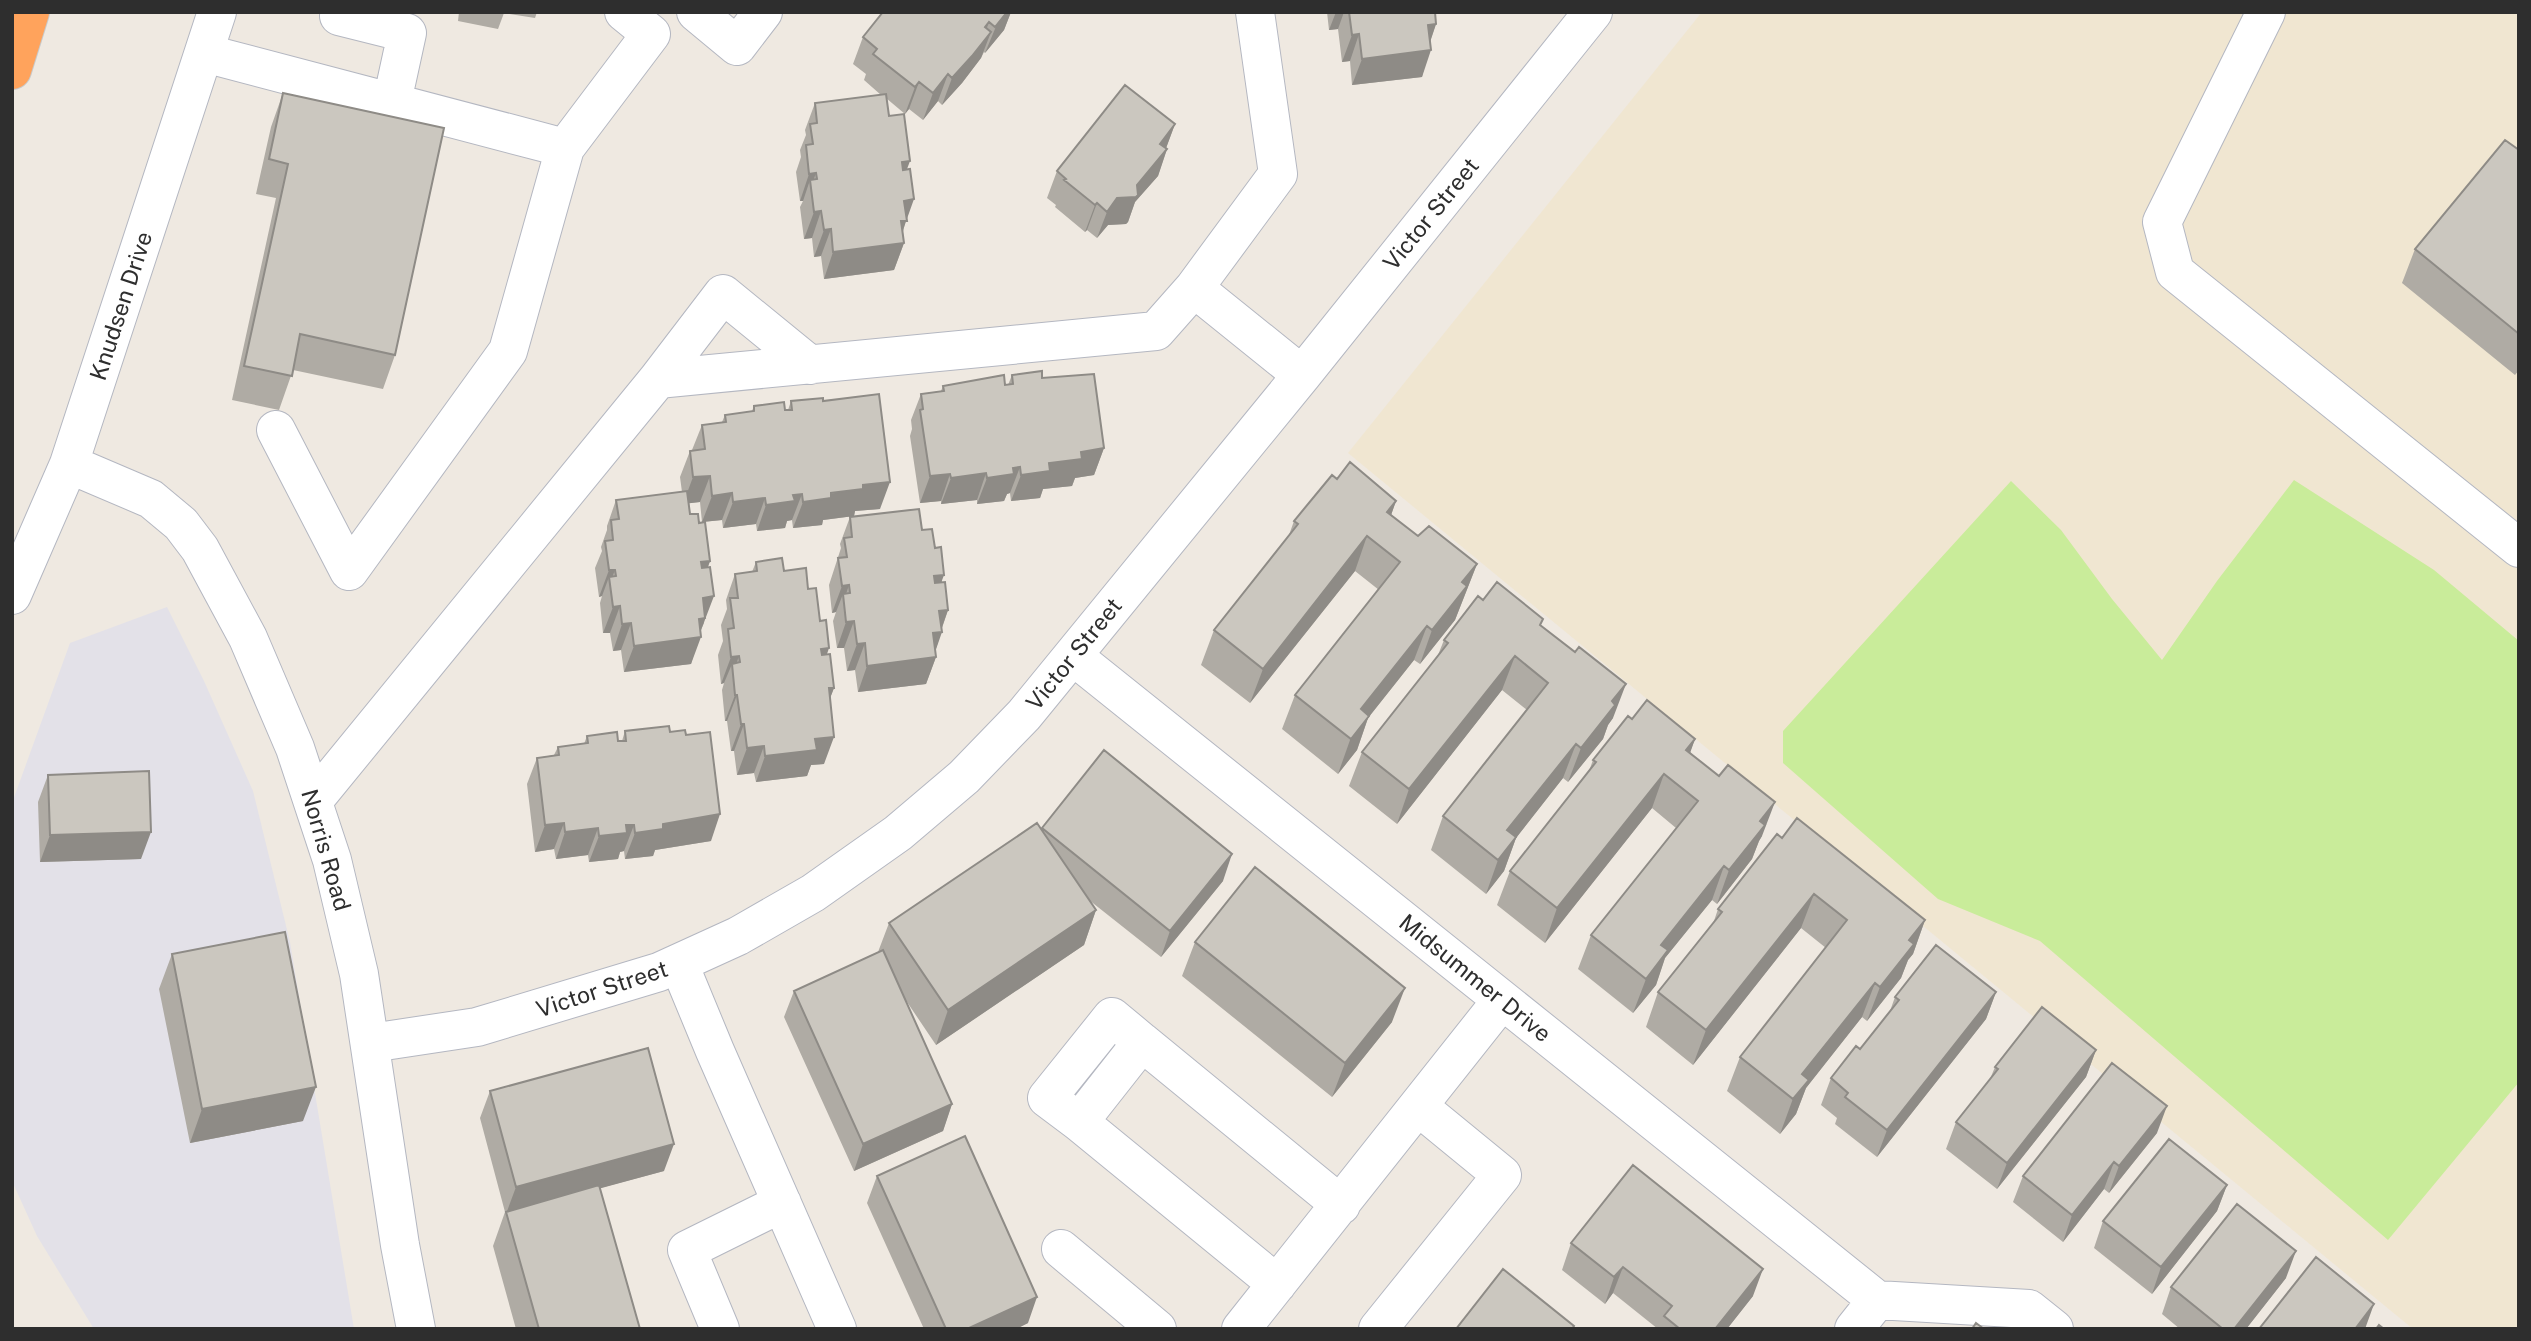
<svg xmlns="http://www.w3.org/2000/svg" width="2531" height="1341" font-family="'Public Sans',sans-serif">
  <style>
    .industrial { fill: #e3e1e8 }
    .education { fill: #f0e6d1 }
    .pitch { fill: #c9ec9a }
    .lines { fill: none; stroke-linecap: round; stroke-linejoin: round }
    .minor-casing { stroke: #b4b7c1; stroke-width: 40 }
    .highway-casing { stroke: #c9c9c9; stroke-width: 40 }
    .minor { stroke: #fff; stroke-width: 38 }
    .highway { stroke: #ffa35c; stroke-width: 38 }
    .wall { fill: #afaba4 }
    .shaded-wall { fill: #8e8b86 }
    .building { fill: #cbc7bf; stroke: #8e8b86; stroke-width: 2 }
    .labels { text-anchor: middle; stroke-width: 5; stroke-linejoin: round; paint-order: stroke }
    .street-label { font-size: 23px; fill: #2e2e2e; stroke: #fff }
  </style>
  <rect width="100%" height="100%" fill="#efe9e1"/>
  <path class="industrial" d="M 167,607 L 204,681 L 253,791 L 290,942 L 354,1329 L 94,1329 L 37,1236 L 12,1181 L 12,803 L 70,643 Z"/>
  <path class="education" d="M 1702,12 L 2519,12 L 2519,1329 L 2413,1329 L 1348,453 Z"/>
  <path class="pitch" d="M 2294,480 L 2434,570 L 2519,641 L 2519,1082 L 2388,1240 L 2040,941 L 1938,899 L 1783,763 L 1783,731 L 2011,481 L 2061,530 L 2112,599 L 2162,660 L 2217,581 Z"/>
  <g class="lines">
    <g class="minor-casing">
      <path id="minor" d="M 340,12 L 339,16 L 407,33 L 392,102
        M 696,12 L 737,46 L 763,12
        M 1255,12 L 1278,174 L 1194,288 L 1302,375
        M 2266,12 L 2162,222 L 2175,272 L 2519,548
        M 204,53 L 565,148 L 508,351 L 349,571 L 276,430
        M 565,148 L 651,34 L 624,12
        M 658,379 L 723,294 L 810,365
        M 69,464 L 151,499 L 181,524 L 200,549 L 248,638 L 295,748 L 332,860 L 359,974 L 400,1245 L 416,1329
        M 12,595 L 69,464 L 217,12
        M 1073,656 L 1877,1300
        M 313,801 L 658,379 L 1156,331 L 1194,288
        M 679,964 L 715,1051 L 837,1329
        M 371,1043 L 477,1027 L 659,972 L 738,936 L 813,893 L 898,833 L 964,777 L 1024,715 L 1302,375 L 1593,12
        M 1079,1122 L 1047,1098 L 1112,1017 L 1142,1042
        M 1061,1249 L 1157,1329
        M 1277,1284 L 1079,1122 L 1142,1042 L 1341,1205
        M 1877,1300 L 2029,1309 L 2054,1329
        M 720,1329 L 687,1250 L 782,1203
        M 1241,1329 L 1502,1000
        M 1378,1329 L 1502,1175 L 1419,1107
        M 1854,1329 L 1877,1300"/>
    </g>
    <g class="highway-casing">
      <path id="highway" d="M 12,70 L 30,12"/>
    </g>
    <use href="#minor" class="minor"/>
    <use href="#highway" class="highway"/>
  </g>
  <path class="wall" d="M 459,12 L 537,12 L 535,18 L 504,13 L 498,29 L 458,21 Z
    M 1011,12 L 1004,30 L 985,53 L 984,52 L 981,58 L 962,83 L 942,105 L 938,101 L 923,120 L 909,109 L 905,114 L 886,98 L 889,116 L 907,169 L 906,219 L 903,232 L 904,243 L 894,270 L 824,279 L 821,256 L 814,257 L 812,238 L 804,239 L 800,207 L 803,201 L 800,201 L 796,172 L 801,157 L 800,150 L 806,135 L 805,130 L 815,103 L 881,95 L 864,80 L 866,74 L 853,64 L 863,37 Z
    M 1327,12 L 1435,12 L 1436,24 L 1430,42 L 1422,77 L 1352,85 L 1350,61 L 1342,62 L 1338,29 L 1329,30 Z
    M 283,93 L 395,355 L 383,389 L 293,370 L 279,410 L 232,400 L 276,198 L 256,194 L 271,127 Z
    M 1175,124 L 1166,148 L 1167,149 L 1158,176 L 1135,202 L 1128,222 L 1126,224 L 1108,225 L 1097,238 L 1087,230 L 1085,232 L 1055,207 L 1056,205 L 1047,198 L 1057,171 Z
    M 2519,150 L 2519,370 L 2515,375 L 2402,283 L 2415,249 Z
    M 1012,375 L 1042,378 L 1104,448 L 1094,475 L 1075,478 L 1072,486 L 1043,489 L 1040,498 L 1011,501 L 1010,493 L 1007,494 L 1004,501 L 977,504 L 977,500 L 941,504 L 941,501 L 920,503 L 910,436 L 912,429 L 911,420 L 921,394 L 941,391 L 943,386 L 1008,385 Z
    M 791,401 L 823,401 L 880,509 L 855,511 L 854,516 L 823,520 L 822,525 L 793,528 L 792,520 L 787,521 L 785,528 L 757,531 L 756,524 L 723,528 L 722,520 L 702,522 L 700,502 L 689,503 L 690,514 L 699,523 L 710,561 L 708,567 L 704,623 L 700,632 L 691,664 L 624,672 L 621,650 L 613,651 L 610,633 L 603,633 L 600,603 L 602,596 L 599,597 L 595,568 L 602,551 L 601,547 L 607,530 L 607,526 L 616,500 L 682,492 L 680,477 L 690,451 L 692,450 L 702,425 L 722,422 L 725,415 L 752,411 L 754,406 L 788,410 Z
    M 1337,479 L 1396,501 L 1391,515 L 1418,536 L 1477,564 L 1455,620 L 1420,664 L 1414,660 L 1368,718 L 1357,750 L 1338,774 L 1282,729 L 1295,695 L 1379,590 L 1355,571 L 1250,703 L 1201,665 L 1214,630 L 1289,535 L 1294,521 Z
    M 850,517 L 922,530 L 935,548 L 948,610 L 942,628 L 935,652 L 936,657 L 926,684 L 858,692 L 855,670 L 847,671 L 844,648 L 837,648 L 833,621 L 836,612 L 832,613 L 829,585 L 841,548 L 840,544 Z
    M 756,562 L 784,571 L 808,589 L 820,621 L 834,688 L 830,698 L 824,764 L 811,765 L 807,776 L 756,782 L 754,773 L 737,775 L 734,751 L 731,751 L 727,721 L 725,721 L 722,690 L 724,683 L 721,684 L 718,655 L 723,641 L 721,625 L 727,609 L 726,600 L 735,574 L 752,572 Z
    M 1483,600 L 1541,626 L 1613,718 L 1608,725 L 1603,739 L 1568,782 L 1563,778 L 1516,838 L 1504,871 L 1486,894 L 1431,850 L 1443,816 L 1527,710 L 1502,690 L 1397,824 L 1349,786 L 1362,752 L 1438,655 L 1444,640 Z
    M 1632,719 L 1695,739 L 1690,752 L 1762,836 L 1759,841 L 1752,859 L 1717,904 L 1712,900 L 1665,958 L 1656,985 L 1633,1013 L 1578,969 L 1591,935 L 1676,828 L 1652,808 L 1545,943 L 1497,905 L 1510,871 L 1589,771 L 1593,760 Z
    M 625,731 L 670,732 L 711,841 L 655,850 L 653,856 L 625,859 L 624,851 L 620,852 L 618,859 L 589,862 L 588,855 L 556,859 L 554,849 L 535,852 L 527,784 L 537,758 L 554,755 L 558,747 L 584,744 L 587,736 L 622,741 Z
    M 48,775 L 141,859 L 40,862 L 38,802 Z
    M 1042,828 L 1223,881 L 1161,957 L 1089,900 L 1096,910 L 1084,945 L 936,1045 L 905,999 L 952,1104 L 943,1131 L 854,1171 L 784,1017 L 794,991 L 878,952 L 889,923 L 1042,829 Z
    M 1782,838 L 1925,920 L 1913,954 L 1908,960 L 1901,978 L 1867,1021 L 1862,1017 L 1806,1088 L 1796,1114 L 1780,1134 L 1727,1091 L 1740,1057 L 1826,948 L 1801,928 L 1693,1065 L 1646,1027 L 1658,992 L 1713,924 L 1718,909 Z
    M 1195,942 L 1392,1022 L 1332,1097 L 1182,976 Z
    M 172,954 L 303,1121 L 190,1143 L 159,989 Z
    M 1996,992 L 1986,1019 L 1877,1157 L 1835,1124 L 1837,1118 L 1821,1105 L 1831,1078 L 1860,1049 L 1890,1011 L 1895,997 Z
    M 2096,1050 L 2086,1077 L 1997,1189 L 1946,1149 L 1956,1122 L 1990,1079 L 1995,1067 Z
    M 490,1091 L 664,1171 L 600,1188 L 640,1329 L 516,1329 L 493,1246 L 505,1212 L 480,1118 Z
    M 2157,1133 L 2109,1193 L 2104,1189 L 2063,1242 L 2013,1202 L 2023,1176 Z
    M 877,1176 L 1028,1323 L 1016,1329 L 924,1329 L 867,1203 Z
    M 2227,1185 L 2217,1211 L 2152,1294 L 2094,1248 L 2103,1221 Z
    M 1571,1243 L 1753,1296 L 1727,1329 L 1658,1329 L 1613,1293 L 1605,1304 L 1562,1270 Z
    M 2286,1278 L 2246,1329 L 2180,1329 L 2162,1314 L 2171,1287 Z"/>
  <path class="shaded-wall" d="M 1002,12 L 1011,12 L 1004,30 L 985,53 Z
    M 1336,12 L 1344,12 L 1338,29 L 1329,30 Z
    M 989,22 L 981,44 L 991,32 L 981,58 L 962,83 L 942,105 L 952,78 Z
    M 1436,24 L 1427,51 L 1431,50 L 1422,77 L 1352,85 L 1362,59 L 1428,25 Z
    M 1359,34 L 1350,61 L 1342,62 L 1352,35 Z
    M 948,74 L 938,101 L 923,120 L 933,93 Z
    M 919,82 L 909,109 L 905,114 L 915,87 Z
    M 1175,124 L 1165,151 L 1167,149 L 1158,176 L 1135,202 L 1128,222 L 1126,224 L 1108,225 L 1097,238 L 1107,212 L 1117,198 L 1137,185 L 1160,144 Z
    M 910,161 L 900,188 L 902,162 Z
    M 816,173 L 811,187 L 810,180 L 803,201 L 800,201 L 809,174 Z
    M 914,199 L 898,244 L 904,243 L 894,270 L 824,279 L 833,252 L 904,201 Z
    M 1097,203 L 1087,230 L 1085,232 L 1095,205 Z
    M 821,211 L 812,238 L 804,239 L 814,212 Z
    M 831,229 L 821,256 L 814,257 L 824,230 Z
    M 1104,448 L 1094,475 L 1075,478 L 1072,486 L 1043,489 L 1040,498 L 1011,501 L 1021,475 L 1049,463 L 1081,452 Z
    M 1020,467 L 1010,493 L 1007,494 L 1004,501 L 977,504 L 987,478 L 1013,468 Z
    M 986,473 L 977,500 L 941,504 L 951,478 Z
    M 950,474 L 941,501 L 920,503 L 930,476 Z
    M 710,476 L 700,502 L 683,504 L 693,477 Z
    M 890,482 L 880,509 L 855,511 L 854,516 L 823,520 L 822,525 L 793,528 L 803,502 L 863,485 Z
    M 732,493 L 722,520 L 702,522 L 712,496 Z
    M 802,494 L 792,520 L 787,521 L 785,528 L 757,531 L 766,505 L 793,495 Z
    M 765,498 L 756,524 L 723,528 L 733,502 Z
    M 1396,501 L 1384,535 L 1387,512 Z
    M 1367,536 L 1355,571 L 1250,703 L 1263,669 Z
    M 710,561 L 700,588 L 701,562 Z
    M 1477,564 L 1455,620 L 1420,664 L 1432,630 L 1462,582 Z
    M 609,570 L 615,570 L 610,583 L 609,577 L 602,596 L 599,597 Z
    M 944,575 L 934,602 L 934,576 Z
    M 849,585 L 844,600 L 843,594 L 836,612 L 832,613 L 842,586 Z
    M 714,596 L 698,638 L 701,637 L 691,664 L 624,672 L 634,646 L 703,598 Z
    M 620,606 L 610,633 L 603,633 L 613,607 Z
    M 948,610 L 940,633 L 942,632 L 933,658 L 936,657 L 926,684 L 858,692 L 867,666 L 939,611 Z
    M 854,621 L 844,648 L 837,648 L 846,622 Z
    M 631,623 L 621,650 L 613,651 L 622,624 Z
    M 1427,626 L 1414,660 L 1368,718 L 1357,750 L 1338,774 L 1361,709 Z
    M 865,643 L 855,670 L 847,671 L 857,644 Z
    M 829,648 L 820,675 L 821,649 Z
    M 739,656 L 733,673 L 732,664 L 724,683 L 721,684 L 731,657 Z
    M 1515,656 L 1502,690 L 1397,824 L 1409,789 Z
    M 1626,684 L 1613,718 L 1608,725 L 1603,739 L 1568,782 L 1581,748 L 1612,701 Z
    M 829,688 L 834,688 L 824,714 Z
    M 735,695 L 737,695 L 727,721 L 725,721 Z
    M 741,724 L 744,724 L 734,751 L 731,751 Z
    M 834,737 L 824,764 L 811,765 L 807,776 L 756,782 L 765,756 L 815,739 Z
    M 1695,739 L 1683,773 L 1674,784 L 1686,750 Z
    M 1576,744 L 1563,778 L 1516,838 L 1504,871 L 1486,894 L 1498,860 L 1507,830 Z
    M 764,746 L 754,773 L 737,775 L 747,748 Z
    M 1664,774 L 1652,808 L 1545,943 L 1557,908 Z
    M 1775,802 L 1762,836 L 1759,841 L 1752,859 L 1717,904 L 1729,870 L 1760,821 Z
    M 720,814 L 711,841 L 655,850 L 653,856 L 625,859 L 635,833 L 663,824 Z
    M 564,823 L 554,849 L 535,852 L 545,825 Z
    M 626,825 L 634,825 L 624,851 L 620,852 L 618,859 L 589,862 L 599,836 Z
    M 598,828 L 588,855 L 556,859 L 565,832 Z
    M 151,832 L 141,859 L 40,862 L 50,835 Z
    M 1232,854 L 1223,881 L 1161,957 L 1170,931 Z
    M 1724,866 L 1712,900 L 1665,958 L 1656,985 L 1633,1013 L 1646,979 L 1661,945 Z
    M 1814,894 L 1801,928 L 1693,1065 L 1706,1030 Z
    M 1096,910 L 1084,945 L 936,1045 L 948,1010 Z
    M 1925,920 L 1913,954 L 1908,960 L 1901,978 L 1867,1021 L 1880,987 L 1909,940 Z
    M 1875,983 L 1862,1017 L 1806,1088 L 1796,1114 L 1780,1134 L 1802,1074 Z
    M 1405,988 L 1392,1022 L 1332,1097 L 1345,1063 Z
    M 1996,992 L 1986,1019 L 1877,1157 L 1887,1130 Z
    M 2096,1050 L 2086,1077 L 1997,1189 L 2007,1163 Z
    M 316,1087 L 303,1121 L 190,1143 L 202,1109 Z
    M 952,1104 L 943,1131 L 854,1171 L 863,1144 Z
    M 2167,1106 L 2157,1133 L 2109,1193 L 2119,1166 Z
    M 674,1144 L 664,1171 L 506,1214 L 516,1187 Z
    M 2114,1162 L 2104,1189 L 2063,1242 L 2072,1215 Z
    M 2227,1185 L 2217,1211 L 2152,1294 L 2161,1267 Z
    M 2296,1251 L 2286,1278 L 2246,1329 L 2234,1329 Z
    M 1623,1267 L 1613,1293 L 1605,1304 L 1614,1277 Z
    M 1763,1269 L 1753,1296 L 1727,1329 L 1715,1329 Z
    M 1037,1297 L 1028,1323 L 1016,1329 L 967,1329 Z
    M 2374,1304 L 2365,1329 L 2355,1329 Z"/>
  <path class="building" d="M 883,12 L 1007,12 L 995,27 L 989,22 L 985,27 L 991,32 L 972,56 L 952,78 L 948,74 L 933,93 L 919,82 L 915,87 L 873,54 L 877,49 L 863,37 Z
    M 1349,12 L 1435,12 L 1436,24 L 1428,25 L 1431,50 L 1362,59 L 1359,34 L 1352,35 Z
    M 1125,85 L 1175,124 L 1160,144 L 1167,149 L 1137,185 L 1138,195 L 1136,197 L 1117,198 L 1107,212 L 1097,203 L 1095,205 L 1064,180 L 1066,179 L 1057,171 Z
    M 283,93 L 444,128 L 395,355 L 300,334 L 292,376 L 244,366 L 288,164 L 269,159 Z
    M 886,94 L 889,116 L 904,114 L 910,161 L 902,162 L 903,170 L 910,169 L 914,199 L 904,201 L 907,221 L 901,221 L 904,243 L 833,252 L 831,229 L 824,230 L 821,211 L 814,212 L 810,180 L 817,179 L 816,173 L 809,174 L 806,145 L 813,144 L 810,124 L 817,123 L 815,103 Z
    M 2505,140 L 2519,150 L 2519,334 L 2415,249 Z
    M 1042,371 L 1042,378 L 1094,374 L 1104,448 L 1081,452 L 1082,459 L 1049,463 L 1050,471 L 1021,475 L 1020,467 L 1013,468 L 1014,474 L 987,478 L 986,473 L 951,478 L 950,474 L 930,476 L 920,410 L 923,409 L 921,394 L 944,391 L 943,386 L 1004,375 L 1005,385 L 1013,384 L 1012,375 Z
    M 879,394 L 890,482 L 863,485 L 863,489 L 831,493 L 831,498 L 803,502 L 802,494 L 793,495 L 795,501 L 766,505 L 765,498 L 733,502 L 732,493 L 712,496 L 710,476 L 693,477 L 690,451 L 705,449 L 702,425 L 726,422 L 725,415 L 754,411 L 754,406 L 784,402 L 785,410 L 792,410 L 791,401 L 823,398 L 823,401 Z
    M 1350,462 L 1396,501 L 1387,512 L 1418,536 L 1429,526 L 1477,564 L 1462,582 L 1467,586 L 1432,630 L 1427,626 L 1361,709 L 1369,716 L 1351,739 L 1295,695 L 1400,562 L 1367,536 L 1263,669 L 1214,630 L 1298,524 L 1294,521 L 1332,475 L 1337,479 Z
    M 687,491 L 690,514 L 698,514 L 699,523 L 705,522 L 710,561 L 701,562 L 702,568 L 710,567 L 714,596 L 703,598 L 705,618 L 699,619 L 701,637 L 634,646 L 631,623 L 622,624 L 620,606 L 613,607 L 609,577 L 616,576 L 615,570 L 609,570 L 605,541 L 613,540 L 611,520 L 619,519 L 616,500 Z
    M 919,509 L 922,530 L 932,529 L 935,548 L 941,547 L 944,575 L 934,576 L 935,583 L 945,582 L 948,610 L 939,611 L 942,632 L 933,633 L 936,657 L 867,666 L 865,643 L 857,644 L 854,621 L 846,622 L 843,594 L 850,593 L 849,585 L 842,586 L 838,558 L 847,557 L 844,538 L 852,537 L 850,517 Z
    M 782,558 L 784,571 L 806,568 L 808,589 L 816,588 L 820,621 L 826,620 L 829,648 L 821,649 L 822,655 L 830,654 L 834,688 L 829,688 L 834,737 L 815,739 L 817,750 L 765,756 L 764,746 L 747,748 L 744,724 L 741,724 L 737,695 L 735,695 L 732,664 L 740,662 L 739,656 L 731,657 L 728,629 L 734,628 L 730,598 L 738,598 L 735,574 L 757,571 L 756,562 Z
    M 1497,582 L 1543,619 L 1540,625 L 1575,652 L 1579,647 L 1626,684 L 1612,701 L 1615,705 L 1581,748 L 1576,744 L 1507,830 L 1516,837 L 1498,860 L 1443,816 L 1548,683 L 1515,656 L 1409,789 L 1362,752 L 1448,643 L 1444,640 L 1478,596 L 1483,600 Z
    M 1647,700 L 1695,739 L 1686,750 L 1719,776 L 1728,765 L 1775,802 L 1760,821 L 1765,825 L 1729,870 L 1724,866 L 1661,945 L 1668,950 L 1646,979 L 1591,935 L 1698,801 L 1664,774 L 1557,908 L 1510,871 L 1596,762 L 1593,760 L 1628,716 L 1632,719 Z
    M 669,726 L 670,732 L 685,730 L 686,735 L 710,732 L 720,814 L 663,824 L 663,829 L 635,833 L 634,825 L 626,825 L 627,833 L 599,836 L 598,828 L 565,832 L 564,823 L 545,825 L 537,758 L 559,755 L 558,747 L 588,743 L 587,736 L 617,732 L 618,741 L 626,741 L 625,731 Z
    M 1104,750 L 1232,854 L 1170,931 L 1042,828 Z
    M 149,771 L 151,832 L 50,835 L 48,775 Z
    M 1797,818 L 1925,920 L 1909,940 L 1914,944 L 1880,987 L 1875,983 L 1802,1074 L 1809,1080 L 1793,1099 L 1740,1057 L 1847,920 L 1814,894 L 1706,1030 L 1658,992 L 1722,912 L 1718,909 L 1777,834 L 1782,838 Z
    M 1037,823 L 1096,910 L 948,1010 L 889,923 Z
    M 1255,867 L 1405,988 L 1345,1063 L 1195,942 Z
    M 285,932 L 316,1087 L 202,1109 L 172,954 Z
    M 1936,945 L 1996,992 L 1887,1130 L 1845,1097 L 1848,1093 L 1831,1078 L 1856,1046 L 1860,1049 L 1899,1000 L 1895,997 Z
    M 883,950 L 952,1104 L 863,1144 L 794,991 Z
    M 2042,1007 L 2096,1050 L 2007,1163 L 1956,1122 L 1998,1069 L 1995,1067 Z
    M 648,1048 L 674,1144 L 516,1187 L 490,1091 Z
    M 2112,1063 L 2167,1106 L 2119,1166 L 2114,1162 L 2072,1215 L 2023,1176 Z
    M 965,1136 L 1037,1297 L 967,1329 L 946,1329 L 877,1176 Z
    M 2169,1139 L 2227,1185 L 2161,1267 L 2103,1221 Z
    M 1633,1165 L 1763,1269 L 1715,1329 L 1680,1329 L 1664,1316 L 1672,1306 L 1623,1267 L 1614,1277 L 1571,1243 Z
    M 599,1185 L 640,1329 L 539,1329 L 506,1212 Z
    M 2237,1204 L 2296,1251 L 2234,1329 L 2223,1329 L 2171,1287 Z
    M 2316,1257 L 2374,1304 L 2355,1329 L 2259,1329 Z
    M 1503,1269 L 1574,1326 L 1572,1329 L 1456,1329 Z
    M 1976,1323 L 1984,1329 L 1972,1329 Z
    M 2379,1325 L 2384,1329 L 2376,1329 Z"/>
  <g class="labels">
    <g class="street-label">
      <text transform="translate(1431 214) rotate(-51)" y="8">Victor Street</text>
      <text transform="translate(121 306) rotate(-72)" y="8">Knudsen Drive</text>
      <text transform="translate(1074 654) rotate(-51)" y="8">Victor Street</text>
      <text transform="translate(326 850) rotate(74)" y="8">Norris Road</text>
      <text transform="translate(1475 978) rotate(39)" y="8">Midsummer Drive</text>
      <text transform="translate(602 989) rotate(-18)" y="8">Victor Street</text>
    </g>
  </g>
  <rect width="2531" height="1341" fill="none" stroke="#2e2e2e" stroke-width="28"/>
</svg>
